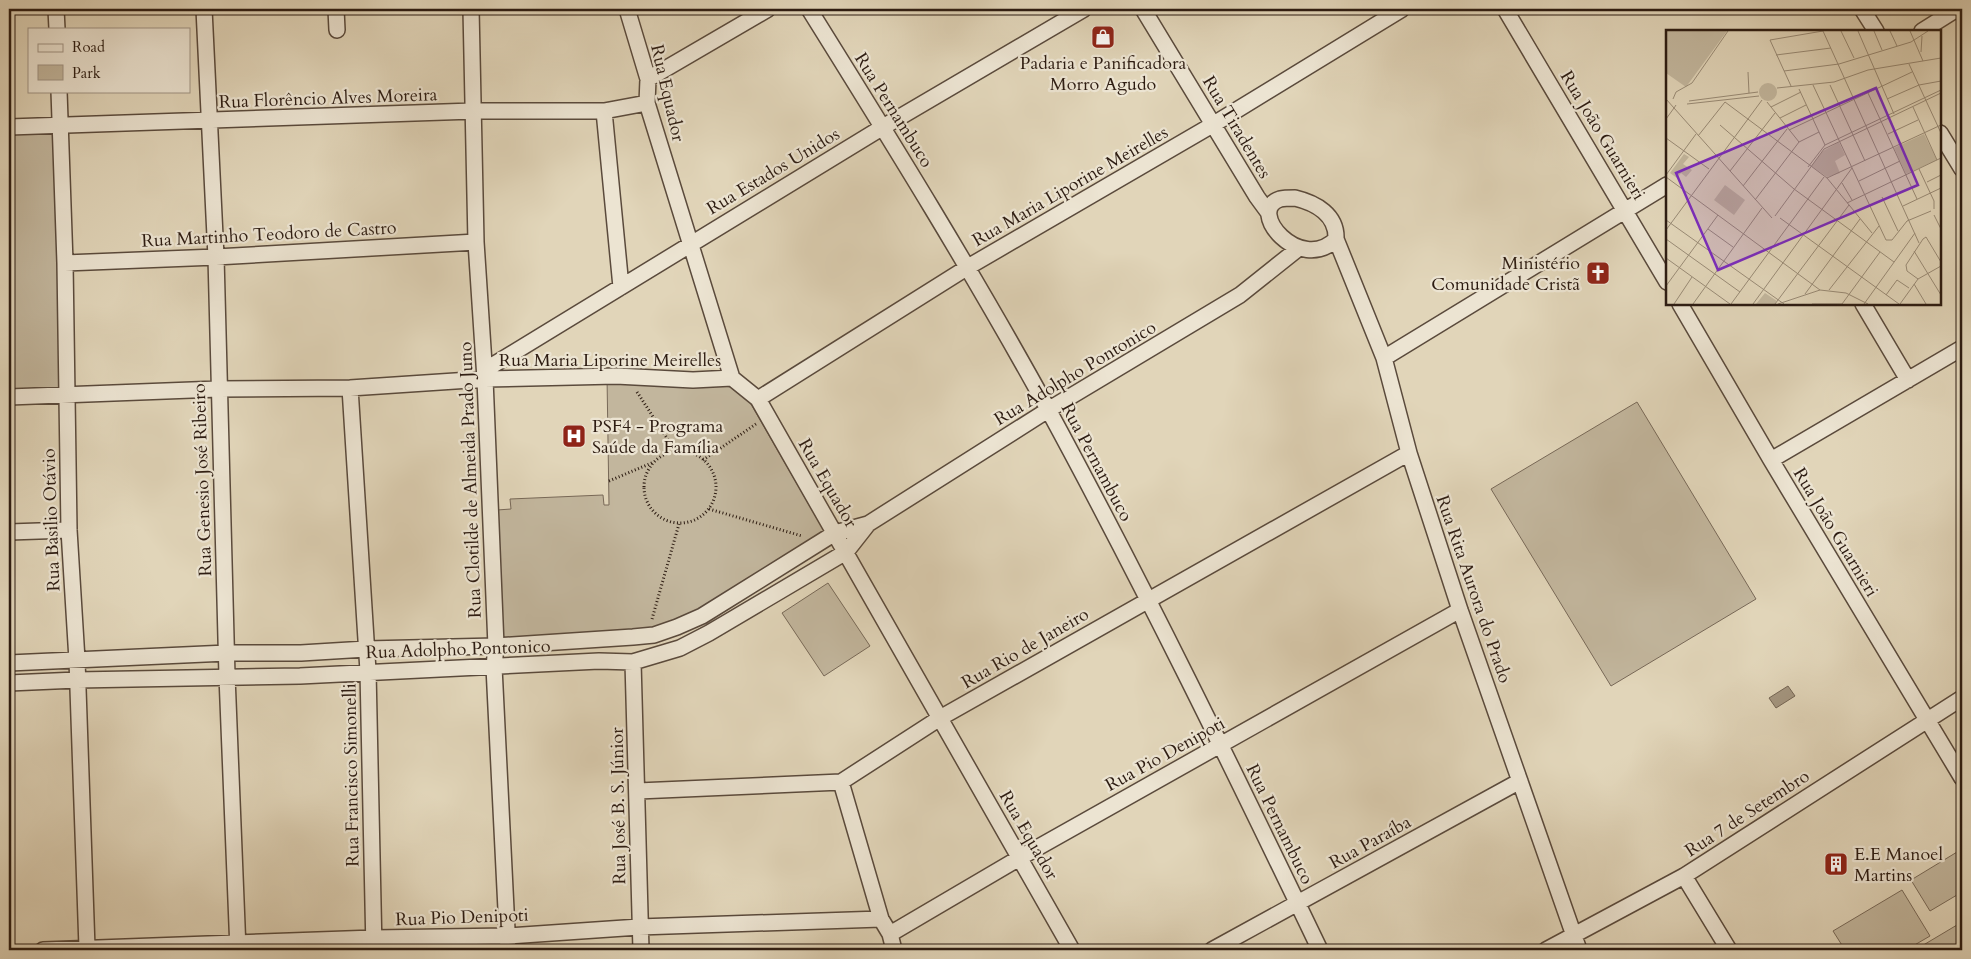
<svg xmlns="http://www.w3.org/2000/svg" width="1971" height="959" font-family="Cardo,serif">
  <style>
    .green { fill: #c2b69d; stroke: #786958 }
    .water { fill: #a49680; stroke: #746554 }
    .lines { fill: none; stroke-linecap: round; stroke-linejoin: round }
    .street-casing { stroke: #5a4a3c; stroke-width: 18 }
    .path { stroke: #2d1c12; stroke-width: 3; stroke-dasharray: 1 2.5; stroke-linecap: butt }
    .street { stroke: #ece4d2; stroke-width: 15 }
    .labels { text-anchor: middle; stroke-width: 4.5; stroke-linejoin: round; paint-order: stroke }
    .poi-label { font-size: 18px; fill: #2d1c12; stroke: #ece4d2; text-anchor: start }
    .street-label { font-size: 18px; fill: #2d1c12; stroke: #ece4d2 }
    .inset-road { fill: none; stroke: #998b76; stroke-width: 1 }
    .view { fill: #7b2cbf; fill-opacity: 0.15; stroke: #7b2cbf; stroke-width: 2.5 }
    .inset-edge { fill: none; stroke: #2d1c12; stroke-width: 2.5 }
  </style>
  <rect width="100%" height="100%" fill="#e1d5b9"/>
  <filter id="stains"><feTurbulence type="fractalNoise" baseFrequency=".004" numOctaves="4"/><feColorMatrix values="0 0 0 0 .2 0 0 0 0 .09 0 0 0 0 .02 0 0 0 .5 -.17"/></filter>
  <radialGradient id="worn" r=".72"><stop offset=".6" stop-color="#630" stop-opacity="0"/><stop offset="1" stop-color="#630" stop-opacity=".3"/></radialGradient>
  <path class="green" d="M 58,128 L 66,392 L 9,395 L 9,131 Z
    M 607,377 L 696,383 L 731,387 L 748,399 L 827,536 L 694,612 L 670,624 L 639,630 L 502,639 L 497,510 L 511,509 L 510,499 L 603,495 L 604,505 L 609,505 Z
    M 1637,402 L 1756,599 L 1611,686 L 1491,489 Z
    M 828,583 L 870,646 L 824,676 L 782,613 Z
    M 1962,849 L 1962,892 L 1930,911 L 1911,880 Z
    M 1902,890 L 1930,936 L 1906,950 L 1845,950 L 1833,931 Z
    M 1962,922 L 1962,950 L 1915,950 Z"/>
  <path class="water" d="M 1788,686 L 1795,696 L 1776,708 L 1769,698 Z"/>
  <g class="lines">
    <g class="street-casing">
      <path id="street" d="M 56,9 L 57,29
        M 204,9 L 216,257 L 227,676 L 238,950
        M 336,9 L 337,30
        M 471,9 L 476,242 L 485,379 L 496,646 L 494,667 L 508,950
        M 627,9 L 648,79 L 647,103 L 732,378 L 758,399 L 1072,950
        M 809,9 C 892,142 974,274 1049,411 C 1145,588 1233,769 1320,950
        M 1143,9 L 1257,197 L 1268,212
        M 1505,9 L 1667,282
        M 1862,9 L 1876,31
        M 1922,31 L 1957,9
        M 648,79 L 768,9
        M 59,91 L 65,263 L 69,530 L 77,660 L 87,948
        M 604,111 L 621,287
        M 9,127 L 473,111 L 604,111 L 647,103
        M 1940,133 L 1962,169
        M 1295,198 C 1316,203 1337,215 1336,239 C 1300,275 1245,210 1280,199 C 1284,198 1290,198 1295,198 Z
        M 1336,239 L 1384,358 L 1409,453 L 1460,610 L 1579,950
        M 65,263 L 216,257 L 476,242
        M 1680,304 L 1771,460 L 1962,778
        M 1863,304 L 1908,380
        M 1384,358 L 1667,185
        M 485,370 L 883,127 L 1084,9
        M 350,388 L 368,671 L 374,950
        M 9,397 L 218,389 L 350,388 L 485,379 L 616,376 L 693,380 L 732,378
        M 758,399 L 968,267 L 1214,124 L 1402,9
        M 1771,460 L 1962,348
        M 9,532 L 69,530
        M 633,662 L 641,950
        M 9,663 L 227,653 L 301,653 L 366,649 L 496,646 L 633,637 L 654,635 L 677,627 L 702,616 L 835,533 L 868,524 L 1048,410 L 1240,295 L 1299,248
        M 9,683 L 77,680 L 300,676 L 599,661 L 633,662 L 680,648 L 709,633 L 846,552 L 868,524
        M 841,782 L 881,919 L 890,934 L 894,950
        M 638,791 L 841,782 L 940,718 L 1409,453
        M 1684,876 L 1729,950
        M 890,934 L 1021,857 L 1460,610
        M 43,950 L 374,938 L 508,936 L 639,927 L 881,919
        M 1212,950 L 1520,781
        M 1546,950 L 1684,876 L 1962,698"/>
    </g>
    <path class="path" d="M 637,392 L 676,452
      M644 487a36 36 0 1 1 72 0a36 36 0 1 1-72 0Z
      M 703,460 L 756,424
      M 609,481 L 654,462
      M 709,509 L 802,536
      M 652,619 L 679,524"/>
    <use href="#street" class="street"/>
  </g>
  <defs>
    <g id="shop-square" transform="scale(1.25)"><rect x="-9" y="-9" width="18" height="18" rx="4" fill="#8f2418" stroke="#ece4d2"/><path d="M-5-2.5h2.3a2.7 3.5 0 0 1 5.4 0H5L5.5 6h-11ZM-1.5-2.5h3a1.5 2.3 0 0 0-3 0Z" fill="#fff"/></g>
    <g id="church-square" transform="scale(1.25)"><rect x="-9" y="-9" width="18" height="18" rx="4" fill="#8f2418" stroke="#ece4d2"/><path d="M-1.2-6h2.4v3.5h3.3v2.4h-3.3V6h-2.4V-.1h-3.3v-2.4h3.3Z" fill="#fff"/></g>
    <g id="hospital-square" transform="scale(1.25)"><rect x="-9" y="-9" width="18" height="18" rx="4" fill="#8f2418" stroke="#ece4d2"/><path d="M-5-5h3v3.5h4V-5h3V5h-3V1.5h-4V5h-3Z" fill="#fff"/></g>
    <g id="building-square" transform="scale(1.25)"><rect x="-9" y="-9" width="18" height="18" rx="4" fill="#8f2418" stroke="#ece4d2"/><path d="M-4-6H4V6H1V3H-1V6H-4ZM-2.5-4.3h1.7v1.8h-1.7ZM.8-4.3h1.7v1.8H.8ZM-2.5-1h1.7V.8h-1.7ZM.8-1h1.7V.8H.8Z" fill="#fff"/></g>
  </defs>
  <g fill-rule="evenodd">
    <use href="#shop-square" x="1103" y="37"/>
    <use href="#church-square" x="1598" y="273"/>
    <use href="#hospital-square" x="574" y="436"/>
    <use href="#building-square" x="1836" y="864"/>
  </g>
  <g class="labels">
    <g class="poi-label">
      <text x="1103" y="69" text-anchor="middle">Padaria e Panificadora<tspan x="1103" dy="21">Morro Agudo</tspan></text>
      <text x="1580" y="269" text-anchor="end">Ministério<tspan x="1580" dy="21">Comunidade Cristã</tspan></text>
      <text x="592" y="432">PSF4 - Programa<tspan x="592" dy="21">Saúde da Família</tspan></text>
      <text x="1854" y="860">E.E Manoel<tspan x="1854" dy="21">Martins</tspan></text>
    </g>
    <g class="street-label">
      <text transform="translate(668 93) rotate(77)" y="6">Rua Equador</text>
      <text transform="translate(328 98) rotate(-2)" y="6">Rua Florêncio Alves Moreira</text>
      <text transform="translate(894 110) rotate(58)" y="6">Rua Pernambuco</text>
      <text transform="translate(1237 127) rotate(59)" y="6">Rua Tiradentes</text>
      <text transform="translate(1603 135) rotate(59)" y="6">Rua João Guarnieri</text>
      <text transform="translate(773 171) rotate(-31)" y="6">Rua Estados Unidos</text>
      <text transform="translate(1070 186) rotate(-30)" y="6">Rua Maria Liporine Meirelles</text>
      <text transform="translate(269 234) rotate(-3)" y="6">Rua Martinho Teodoro de Castro</text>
      <text x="610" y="366">Rua Maria Liporine Meirelles</text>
      <text transform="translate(1075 373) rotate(-31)" y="6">Rua Adolpho Pontonico</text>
      <text transform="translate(1097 462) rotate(62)" y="6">Rua Pernambuco</text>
      <text transform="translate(202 480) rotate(-92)" y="6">Rua Genesio José Ribeiro</text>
      <text transform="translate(470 480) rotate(-92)" y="6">Rua Clotilde de Almeida Prado Juno</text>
      <text transform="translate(828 483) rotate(60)" y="6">Rua Equador</text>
      <text transform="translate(51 520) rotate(-92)" y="6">Rua Basilio Otávio</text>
      <text transform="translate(1836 532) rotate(59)" y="6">Rua João Guarnieri</text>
      <text transform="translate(1474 589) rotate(71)" y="6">Rua Rita Aurora do Prado</text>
      <text transform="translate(1025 648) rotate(-30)" y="6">Rua Rio de Janeiro</text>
      <text transform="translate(458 649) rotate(-2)" y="6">Rua Adolpho Pontonico</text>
      <text transform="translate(1165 754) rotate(-29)" y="6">Rua Pio Denipoti</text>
      <text transform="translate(351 775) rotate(-91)" y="6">Rua Francisco Simonelli</text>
      <text transform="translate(618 806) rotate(-91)" y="6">Rua José B. S. Júnior</text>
      <text transform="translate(1747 813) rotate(-33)" y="6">Rua 7 de Setembro</text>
      <text transform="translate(1280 824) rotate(64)" y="6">Rua Pernambuco</text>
      <text transform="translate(1029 835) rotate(60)" y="6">Rua Equador</text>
      <text transform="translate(1370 842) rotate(-29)" y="6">Rua Paraíba</text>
      <text transform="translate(462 917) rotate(-2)" y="6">Rua Pio Denipoti</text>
    </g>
  </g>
  <g transform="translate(1666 30)">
    <rect width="275" height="275" fill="#e1d5b9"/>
    <path d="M 0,1 L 61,1 L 20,57 L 0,43 ZM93 62a9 9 0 1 1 18 0a9 9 0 1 1-18 0ZM 258,104 L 271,130 L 240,144 L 228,118 ZM 173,112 L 179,125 L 169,131 L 174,143 L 161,147 L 145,136 L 157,121 ZM 18,124 L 23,127 L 17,134 L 26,140 L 20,147 L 15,143 L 11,148 L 4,143 ZM 59,155 L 79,170 L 68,185 L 48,170 ZM 99,263 L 111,271 L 109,274 L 90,274 Z" fill="#c2b69d"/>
    <path class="inset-road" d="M 175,1 L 188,28M 192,1 L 228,84M 208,1 L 216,20M 224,1 L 231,16M 244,1 L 257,31M 255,22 L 256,6M 110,25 L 165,18M 243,34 L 275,103M 118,41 L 173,34 L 245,12 L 262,1M 82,42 L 83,63M 147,55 L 220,210 L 226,210 L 241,191 L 265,181M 164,55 L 199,131M 125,56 L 104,10 L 157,1 L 253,213M 111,58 L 168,52 L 202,40 L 275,28M 133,59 L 159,115M 202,63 L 251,169M 0,69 L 8,78 L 10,75M 7,69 L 10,62 L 26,53 L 62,1M 221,69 L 253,55 L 275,51M 23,71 L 92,62M 59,72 L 161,148 L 206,203M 101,72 L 133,112M 21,74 L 93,66M 105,77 L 135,62M 247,77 L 271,130M 114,88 L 140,75M 0,89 L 8,78 L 106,188M 54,95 L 128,159 L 228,232M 123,100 L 246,42M 222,104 L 252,90M 32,106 L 59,72M 0,108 L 43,139M 142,137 L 159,115 L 275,60M 253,139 L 268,171 L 268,179M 64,141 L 109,83M 0,145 L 30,104M 0,147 L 154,260M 161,148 L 275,95M 193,151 L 234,131M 261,152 L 275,145M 176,153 L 186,170M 77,156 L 121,99M 216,167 L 232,201M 89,170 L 133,112 L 153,102M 181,173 L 275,128M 237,176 L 275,158M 268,185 L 275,199M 109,186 L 158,119 L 275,63M 114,188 L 233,274M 0,190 L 118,274M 42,199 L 67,217M 0,200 L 96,70M 0,209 L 74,262M 248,221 L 275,265M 0,228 L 64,274M 252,249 L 241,241 L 240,235 L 257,209 L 260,207 L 275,232M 248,254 L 260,274M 0,256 L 52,185M 163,260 L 213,196M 139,264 L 194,189M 220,265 L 231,250 L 243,258M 8,274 L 26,247M 27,274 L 96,178M 65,274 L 158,147M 87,274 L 186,138M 109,274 L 183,175M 112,274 L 154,260 L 180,263 L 202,274M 146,274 L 176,274M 176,274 L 214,222M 198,274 L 249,203M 234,274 L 252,249 L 275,236"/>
    <path class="view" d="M 210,58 L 252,155 L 52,240 L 10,143 Z"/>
    <rect width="275" height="275" class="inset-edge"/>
  </g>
  <rect width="1971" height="959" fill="none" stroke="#e1d5b9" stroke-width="30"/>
  <rect x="10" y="10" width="1951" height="939" fill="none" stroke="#2d1c12" stroke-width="2.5"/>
  <rect x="15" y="15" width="1941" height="929" fill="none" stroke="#2d1c12"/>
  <rect x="28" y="28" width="162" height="65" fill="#ece4d2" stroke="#a09485"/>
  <rect x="38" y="44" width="25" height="8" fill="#ece4d2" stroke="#a09485"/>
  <text x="72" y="52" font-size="15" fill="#2d1c12">Road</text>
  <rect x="38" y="65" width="25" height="15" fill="#c2b69d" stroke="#a09485"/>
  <text x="72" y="78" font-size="15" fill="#2d1c12">Park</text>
  <rect width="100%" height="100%" filter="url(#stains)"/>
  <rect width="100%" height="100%" fill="url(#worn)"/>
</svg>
